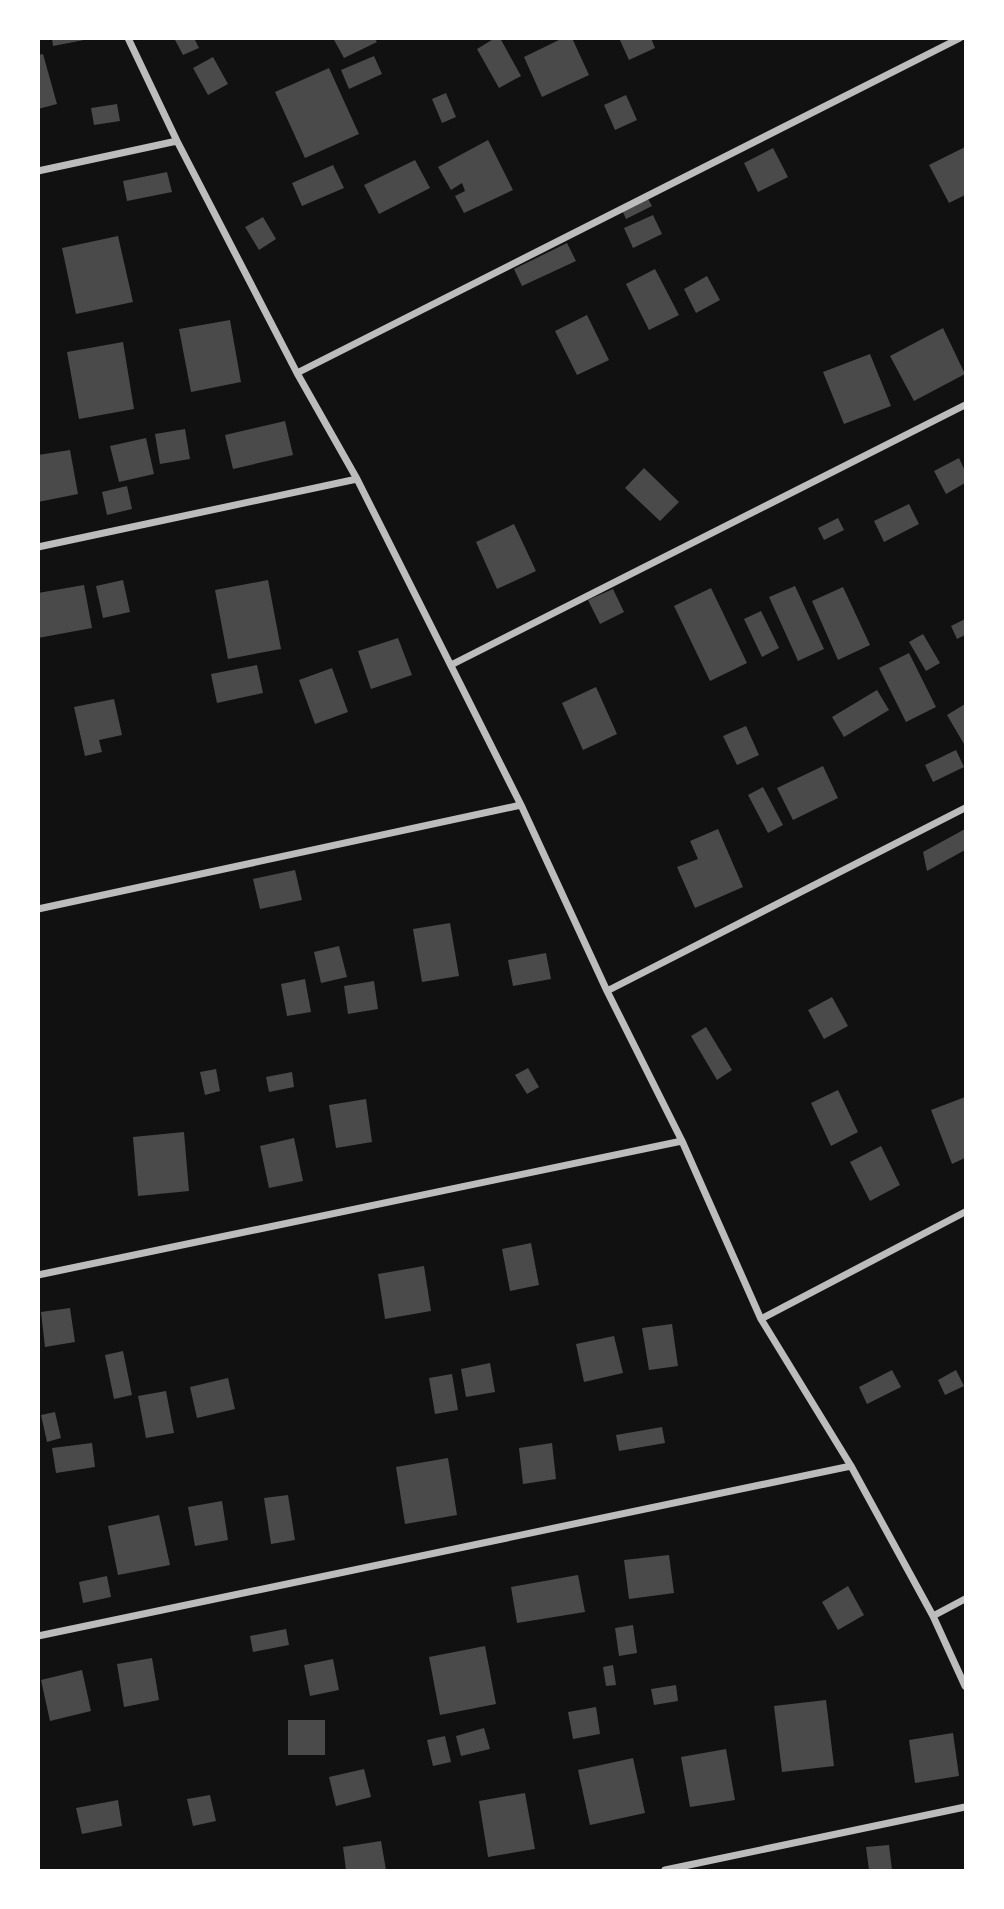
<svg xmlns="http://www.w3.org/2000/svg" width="1004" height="1909" font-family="'Noto Sans',sans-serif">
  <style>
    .building { fill: #4a4a4a }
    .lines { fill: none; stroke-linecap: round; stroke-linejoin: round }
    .minor { stroke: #bcbcbc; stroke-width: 7 }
  </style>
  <rect width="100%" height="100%" fill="#111"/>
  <path class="building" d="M 52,38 L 83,38 L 84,40 L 53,46 Z
    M 174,38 L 194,38 L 199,48 L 183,55 Z
    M 333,38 L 374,38 L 377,42 L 344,58 Z
    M 495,38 L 500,38 L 521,76 L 499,88 L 477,49 Z
    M 563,38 L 572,38 L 589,75 L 542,97 L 524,57 Z
    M 619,38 L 651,38 L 655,48 L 629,60 Z
    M 43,54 L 57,104 L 38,109 L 38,55 Z
    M 374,56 L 382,74 L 349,89 L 341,70 Z
    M 213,57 L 228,84 L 208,95 L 193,68 Z
    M 329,68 L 359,134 L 305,158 L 275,92 Z
    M 446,93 L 456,117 L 442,123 L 432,99 Z
    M 626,95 L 637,120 L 615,130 L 604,105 Z
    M 117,104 L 120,121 L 94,125 L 91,108 Z
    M 488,140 L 513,190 L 464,213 L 455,196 L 465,191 L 462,183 L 451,190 L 438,167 Z
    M 965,147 L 965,195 L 949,203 L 929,165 Z
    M 773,148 L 788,177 L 758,192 L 744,163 Z
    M 415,160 L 430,188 L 379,214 L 364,185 Z
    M 333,165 L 344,188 L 302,206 L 292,183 Z
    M 167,172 L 172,192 L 127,201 L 123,181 Z
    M 647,197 L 652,206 L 626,219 L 622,210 Z
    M 653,215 L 662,234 L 633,248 L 624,228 Z
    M 263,217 L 276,239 L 259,250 L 245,227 Z
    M 118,236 L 133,302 L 76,314 L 62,248 Z
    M 567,243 L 576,261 L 522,286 L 514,269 Z
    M 655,269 L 679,315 L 649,330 L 626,284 Z
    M 707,276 L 720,300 L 696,313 L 684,289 Z
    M 587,315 L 609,360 L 577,375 L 555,331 Z
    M 230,320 L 241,382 L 191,392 L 179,329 Z
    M 943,328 L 965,374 L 914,401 L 890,356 Z
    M 123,342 L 134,409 L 79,419 L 67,352 Z
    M 870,354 L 891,406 L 844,424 L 823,372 Z
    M 285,421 L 293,455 L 233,469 L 225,435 Z
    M 185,429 L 190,459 L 160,464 L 155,434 Z
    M 146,438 L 154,474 L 119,482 L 110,446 Z
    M 70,450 L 78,494 L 38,502 L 38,455 Z
    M 959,458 L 965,471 L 965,483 L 946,494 L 934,471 Z
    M 644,468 L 679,502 L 660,521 L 625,488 Z
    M 127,486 L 132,509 L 107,515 L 102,492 Z
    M 909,504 L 919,524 L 884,542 L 874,521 Z
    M 838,518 L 844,530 L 824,540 L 818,528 Z
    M 514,524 L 536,571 L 497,589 L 476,542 Z
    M 123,580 L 130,612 L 103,618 L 96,586 Z
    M 268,580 L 281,649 L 228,659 L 215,590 Z
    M 84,585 L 92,628 L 38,638 L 38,593 Z
    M 795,586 L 824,649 L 798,661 L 769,597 Z
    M 843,587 L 870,645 L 838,660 L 812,601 Z
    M 711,588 L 747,663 L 710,681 L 674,606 Z
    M 613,589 L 624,612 L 600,624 L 588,600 Z
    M 761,611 L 779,648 L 762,657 L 744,619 Z
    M 965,619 L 965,635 L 957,639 L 951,626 Z
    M 923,634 L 940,663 L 926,671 L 909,642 Z
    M 398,638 L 412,675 L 371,689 L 358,651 Z
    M 909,653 L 936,707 L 906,722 L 879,668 Z
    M 257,665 L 263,693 L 217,703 L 211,674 Z
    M 332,668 L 348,712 L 315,724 L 299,680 Z
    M 596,687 L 617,734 L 583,750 L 562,703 Z
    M 877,690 L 889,710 L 844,737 L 832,717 Z
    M 114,699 L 122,735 L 99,740 L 102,752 L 85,756 L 74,707 Z
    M 965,704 L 965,743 L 964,744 L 947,715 Z
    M 746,726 L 759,755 L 737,765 L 723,736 Z
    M 956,750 L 964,767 L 933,782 L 925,765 Z
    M 823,766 L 838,798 L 793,820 L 777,788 Z
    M 763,787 L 783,825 L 768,833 L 748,795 Z
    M 718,829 L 743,887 L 695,908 L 677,867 L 698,859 L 690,841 Z
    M 965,829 L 965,850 L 927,871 L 923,852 Z
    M 295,870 L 302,900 L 260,909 L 253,879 Z
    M 450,923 L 459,976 L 422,982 L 413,929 Z
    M 339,946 L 347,977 L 321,983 L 314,952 Z
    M 546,953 L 551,979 L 513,986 L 508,960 Z
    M 305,979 L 311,1012 L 287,1016 L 281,984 Z
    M 374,981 L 378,1009 L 348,1014 L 344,986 Z
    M 832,997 L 848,1026 L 824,1039 L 808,1010 Z
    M 706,1027 L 732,1070 L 717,1080 L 691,1036 Z
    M 528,1068 L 539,1087 L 527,1094 L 515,1075 Z
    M 216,1069 L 220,1091 L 205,1095 L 200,1072 Z
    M 292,1072 L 294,1087 L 269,1092 L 266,1077 Z
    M 838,1090 L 858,1132 L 831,1146 L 811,1103 Z
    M 965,1097 L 965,1158 L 952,1164 L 931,1110 Z
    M 366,1099 L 372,1142 L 336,1148 L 329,1105 Z
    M 184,1132 L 189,1191 L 138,1196 L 133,1137 Z
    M 294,1138 L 303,1181 L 269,1188 L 260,1146 Z
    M 881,1146 L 900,1185 L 870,1201 L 850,1162 Z
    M 531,1243 L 539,1285 L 510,1291 L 502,1249 Z
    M 424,1266 L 431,1311 L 385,1319 L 378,1274 Z
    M 70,1308 L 75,1342 L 45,1347 L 41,1312 Z
    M 672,1324 L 678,1366 L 649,1370 L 642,1328 Z
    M 614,1336 L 623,1373 L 584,1382 L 576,1344 Z
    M 123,1351 L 132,1395 L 114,1399 L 105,1355 Z
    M 490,1363 L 495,1392 L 466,1397 L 461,1369 Z
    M 892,1370 L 901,1387 L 867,1404 L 859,1387 Z
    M 956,1370 L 964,1386 L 945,1395 L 938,1380 Z
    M 452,1374 L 458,1410 L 435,1414 L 429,1378 Z
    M 228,1378 L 235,1409 L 197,1418 L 190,1387 Z
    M 166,1391 L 174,1433 L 146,1438 L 138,1396 Z
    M 55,1412 L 61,1438 L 47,1442 L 41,1415 Z
    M 662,1427 L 665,1443 L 619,1451 L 616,1435 Z
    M 92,1443 L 95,1467 L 56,1473 L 52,1448 Z
    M 552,1443 L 556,1479 L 523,1484 L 519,1448 Z
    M 448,1458 L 457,1515 L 405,1524 L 396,1467 Z
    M 288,1495 L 295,1540 L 271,1544 L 264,1498 Z
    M 222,1501 L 228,1540 L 195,1546 L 188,1507 Z
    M 159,1515 L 170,1565 L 118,1575 L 108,1526 Z
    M 669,1555 L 674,1593 L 629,1599 L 624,1560 Z
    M 578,1575 L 585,1612 L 517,1623 L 511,1587 Z
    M 107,1576 L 111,1597 L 83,1603 L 79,1582 Z
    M 848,1586 L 864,1615 L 838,1630 L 822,1602 Z
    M 633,1625 L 637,1653 L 619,1656 L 615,1628 Z
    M 286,1629 L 289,1645 L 253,1652 L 250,1636 Z
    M 485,1646 L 496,1704 L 440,1715 L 429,1657 Z
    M 152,1658 L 159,1700 L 124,1707 L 117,1664 Z
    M 333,1659 L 339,1690 L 310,1696 L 304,1665 Z
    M 613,1665 L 616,1685 L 606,1686 L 603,1667 Z
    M 82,1670 L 91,1711 L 50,1721 L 41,1680 Z
    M 676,1685 L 678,1701 L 654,1705 L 651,1689 Z
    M 826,1700 L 834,1766 L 782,1772 L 774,1706 Z
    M 596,1707 L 600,1734 L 573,1739 L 568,1712 Z
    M 288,1720 L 325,1720 L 325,1755 L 288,1755 Z
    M 484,1728 L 490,1749 L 461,1756 L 456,1736 Z
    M 953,1733 L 959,1776 L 915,1783 L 909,1740 Z
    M 445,1736 L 451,1762 L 433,1766 L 427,1740 Z
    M 726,1749 L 735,1800 L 690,1807 L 681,1757 Z
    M 633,1758 L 645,1813 L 590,1825 L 578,1770 Z
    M 364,1769 L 371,1797 L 336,1806 L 329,1777 Z
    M 525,1793 L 535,1849 L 488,1857 L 479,1801 Z
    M 210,1795 L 216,1821 L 193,1826 L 187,1799 Z
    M 118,1800 L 122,1826 L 82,1834 L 76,1808 Z
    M 381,1841 L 386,1870 L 346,1870 L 343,1847 Z
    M 889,1845 L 892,1870 L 869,1870 L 866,1847 Z"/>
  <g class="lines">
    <path class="minor" d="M 128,38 L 177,141 L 297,373 L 357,479 L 521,805 L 607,991 L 682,1141 L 761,1319 L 851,1466 L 933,1616 L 965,1686
      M 38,171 L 177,141
      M 297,373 L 960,38
      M 38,547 L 357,479
      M 451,665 L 965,405
      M 38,909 L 521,805
      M 607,991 L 965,808
      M 38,1275 L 682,1141
      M 761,1319 L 965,1212
      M 933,1616 L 965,1599
      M 38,1636 L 851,1466
      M 665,1870 L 965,1807"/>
  </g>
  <rect width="1004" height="1909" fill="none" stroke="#ffffff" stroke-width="80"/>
</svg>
